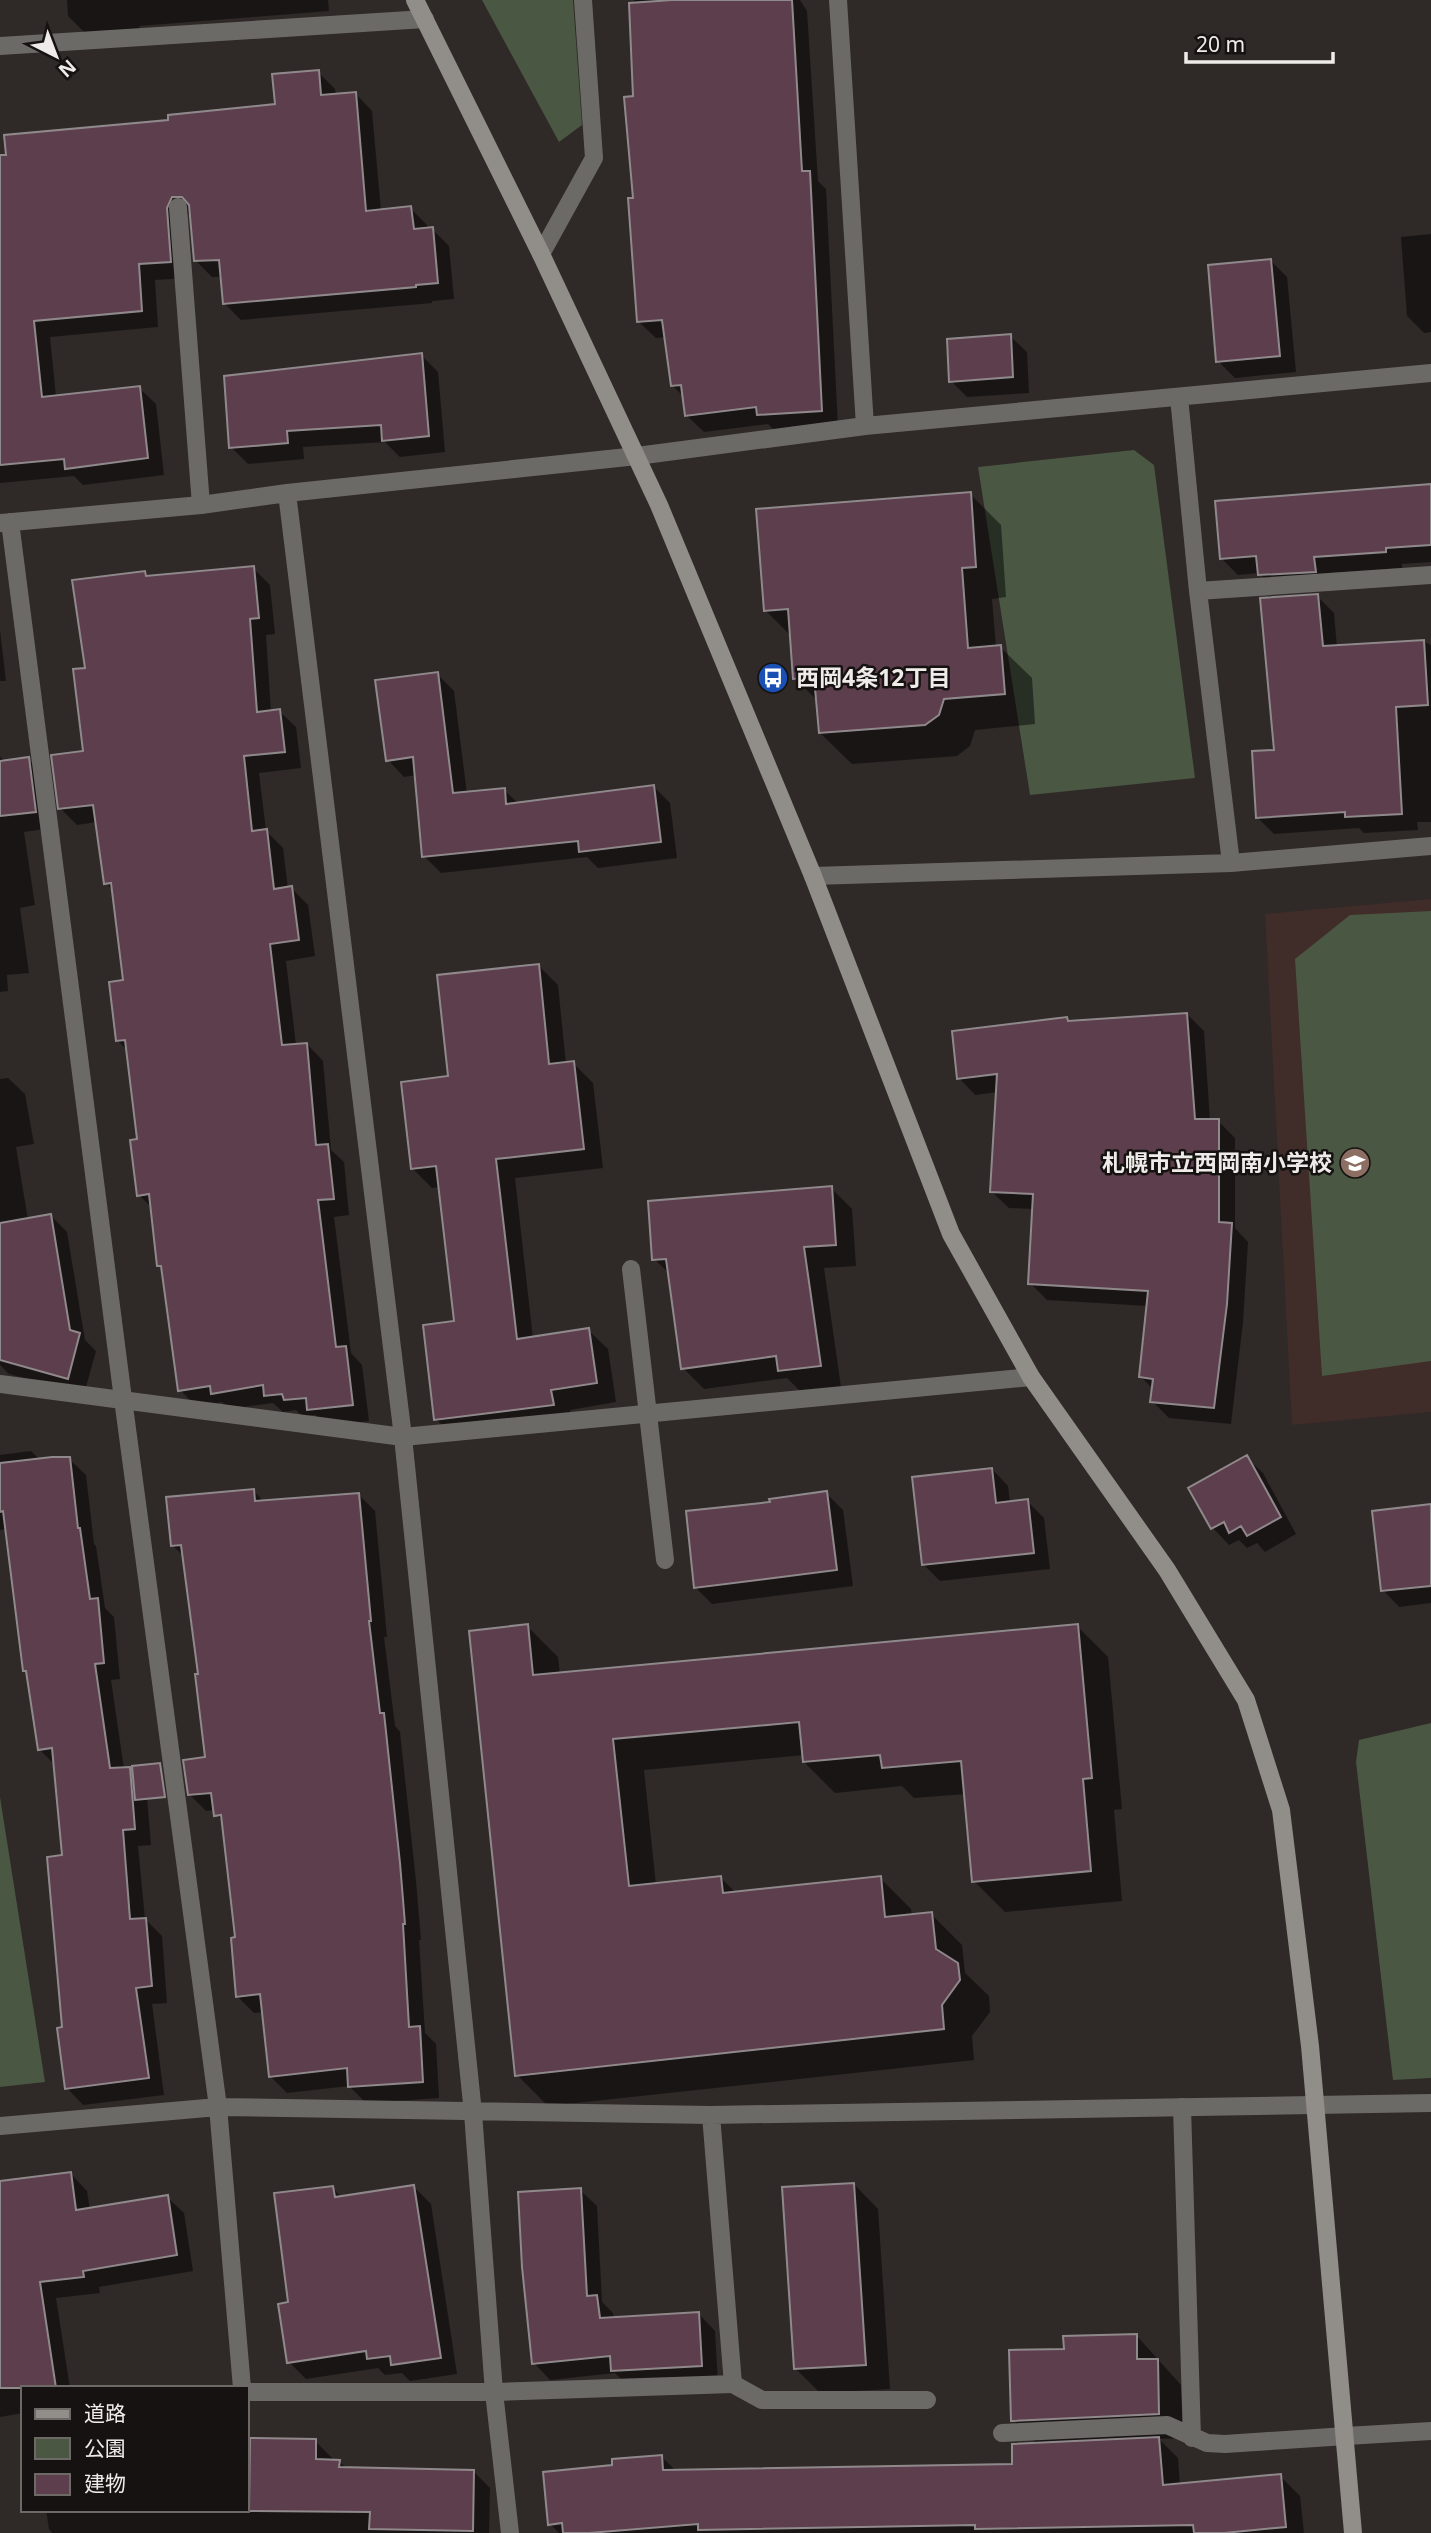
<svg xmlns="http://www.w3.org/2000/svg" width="1431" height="2533" font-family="'Noto Sans','Noto Sans JP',sans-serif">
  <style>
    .education { fill: #402c29 }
    .green { fill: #4a5742 }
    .shadow { fill: #0007 }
    .building { fill: #5d3e4d; stroke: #90898c; stroke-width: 2 }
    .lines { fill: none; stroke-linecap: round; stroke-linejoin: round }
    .lane { stroke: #6c6a67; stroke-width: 18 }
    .street { stroke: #6c6a67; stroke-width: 18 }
    .secondary { stroke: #918d89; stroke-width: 18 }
    .labels { text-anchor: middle; stroke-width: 5; stroke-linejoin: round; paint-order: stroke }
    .poi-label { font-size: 23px; font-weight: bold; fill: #efebe9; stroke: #151211; text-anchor: start }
  </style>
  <rect width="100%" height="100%" fill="#2f2927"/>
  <path class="education" d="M 1431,899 L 1431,1412 L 1292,1425 L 1265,914 Z"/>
  <path class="green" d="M 482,0 L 573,0 L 582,125 L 559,142 Z
    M 1134,450 L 1154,465 L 1195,778 L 1030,795 L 978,467 Z
    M 1431,911 L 1431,1361 L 1322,1376 L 1295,959 L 1350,915 Z
    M 1431,1723 L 1431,2078 L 1393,2080 L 1356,1762 L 1359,1740 Z
    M 0,1797 L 45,2082 L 0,2087 Z"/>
  <path class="shadow" d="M 67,0 L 328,0 L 329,11 L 139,26 L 140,29 L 85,33 L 68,16 Z
    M 634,0 L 800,0 L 807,11 L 818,181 L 826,189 L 838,427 L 775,431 L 768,424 L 704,432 L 687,416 L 684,397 L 673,386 L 666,337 L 656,338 L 639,322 Z
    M 318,72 L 335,89 L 336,96 L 356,94 L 372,111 L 381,211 L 410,208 L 427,225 L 428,230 L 432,229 L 449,246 L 454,299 L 432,301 L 432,303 L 241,320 L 224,303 L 222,277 L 212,277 L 195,260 L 192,213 L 188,214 L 183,225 L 187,278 L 155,280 L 158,327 L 50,337 L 56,397 L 139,388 L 156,404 L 164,475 L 83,485 L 74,476 L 0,483 L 0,157 L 170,121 L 277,106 Z
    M 1431,234 L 1431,332 L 1424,333 L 1407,316 L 1401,237 Z
    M 1271,261 L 1287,277 L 1296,372 L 1235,378 L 1218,361 Z
    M 1010,336 L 1027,352 L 1029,393 L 967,397 L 951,381 Z
    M 421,355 L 438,372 L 445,452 L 400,457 L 385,442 L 303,447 L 304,459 L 248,464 L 231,447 Z
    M 1431,487 L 1431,562 L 1402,564 L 1402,568 L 1330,573 L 1331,588 L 1276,591 L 1259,573 L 1238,575 L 1222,559 Z
    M 970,494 L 1001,525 L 1006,597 L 992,599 L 996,647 L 1000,647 L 1032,678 L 1035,724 L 975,730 L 970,746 L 957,756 L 852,764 L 820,733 L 818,701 L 794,678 L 791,636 L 765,610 Z
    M 253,568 L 270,585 L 275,634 L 266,635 L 271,712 L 279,711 L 296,727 L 301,768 L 259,773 L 266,831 L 283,848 L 288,889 L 291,888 L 308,905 L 315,956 L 286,961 L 296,1045 L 307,1044 L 323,1061 L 331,1150 L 344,1162 L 349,1215 L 334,1217 L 351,1353 L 362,1365 L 369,1421 L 326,1426 L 315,1415 L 302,1416 L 296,1410 L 283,1412 L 273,1403 L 229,1409 L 222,1402 L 197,1407 L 180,1390 L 163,1270 L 159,1266 L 153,1209 L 139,1195 L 139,1140 L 128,1051 L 118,1041 L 125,982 L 113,891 L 106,883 L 97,822 L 77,825 L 60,808 L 85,752 L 87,669 L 145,572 L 149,577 Z
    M 1317,596 L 1334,613 L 1337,647 L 1423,641 L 1431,645 L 1431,822 L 1417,822 L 1418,830 L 1364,833 L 1359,828 L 1274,834 L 1257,817 Z
    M 0,630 L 6,681 L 0,681 Z
    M 437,674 L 454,691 L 467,794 L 504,790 L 519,804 L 654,787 L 670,803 L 677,858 L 598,868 L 587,857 L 441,873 L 424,856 L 417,775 L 404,777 L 388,760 Z
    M 0,757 L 6,762 L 28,759 L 45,776 L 52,828 L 24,832 L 35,905 L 20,908 L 29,973 L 7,975 L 8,991 L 0,992 Z
    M 538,965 L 558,985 L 566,1064 L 573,1063 L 593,1083 L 603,1168 L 515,1178 L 533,1339 L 588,1330 L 608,1349 L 616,1402 L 570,1410 L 572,1424 L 456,1439 L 436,1419 L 456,1323 L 440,1187 L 432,1188 L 413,1169 L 450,1078 Z
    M 1187,1014 L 1204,1031 L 1210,1121 L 1218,1121 L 1235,1138 L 1235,1228 L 1248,1242 L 1243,1322 L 1231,1424 L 1169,1418 L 1152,1401 L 1154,1390 L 1141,1377 L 1148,1306 L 1047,1300 L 1030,1283 L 1034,1209 L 1009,1208 L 992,1192 L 998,1092 L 975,1095 L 959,1078 L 1067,1019 L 1071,1023 Z
    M 8,1078 L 25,1094 L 34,1144 L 16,1147 L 28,1220 L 51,1216 L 67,1232 L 85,1340 L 96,1351 L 84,1394 L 9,1374 L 0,1365 L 0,1079 Z
    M 831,1188 L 852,1209 L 856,1266 L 824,1268 L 841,1387 L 801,1392 L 787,1378 L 704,1389 L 683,1368 L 671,1275 L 654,1259 Z
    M 31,1451 L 40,1460 L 69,1459 L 86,1475 L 94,1544 L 96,1546 L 105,1608 L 114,1617 L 120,1679 L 111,1680 L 124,1769 L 129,1768 L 146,1785 L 151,1845 L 138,1846 L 145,1919 L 162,1936 L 167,2003 L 152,2004 L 164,2095 L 83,2105 L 67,2088 L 64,2029 L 64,1857 L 55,1765 L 39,1749 L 28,1674 L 25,1670 L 7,1529 L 0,1530 L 0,1455 Z
    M 1246,1457 L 1263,1473 L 1296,1534 L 1265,1552 L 1257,1543 L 1247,1548 L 1239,1540 L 1229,1545 L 1213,1528 L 1190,1489 Z
    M 992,1469 L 1008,1486 L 1010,1503 L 1027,1501 L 1044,1518 L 1050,1569 L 940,1581 L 923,1564 Z
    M 253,1490 L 264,1502 L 358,1494 L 375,1511 L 387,1637 L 384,1637 L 395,1726 L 400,1732 L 416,1881 L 421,1940 L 419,1940 L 425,2033 L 436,2044 L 439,2098 L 366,2103 L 349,2086 L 287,2093 L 271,2077 L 264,2012 L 254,2013 L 237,1996 L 237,1939 L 224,1822 L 216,1815 L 215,1810 L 206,1811 L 189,1794 L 207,1759 L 200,1675 L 185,1557 L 172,1545 Z
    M 826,1493 L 843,1510 L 853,1586 L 712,1604 L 696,1588 L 772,1503 Z
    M 1431,1506 L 1431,1603 L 1399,1607 L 1383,1590 Z
    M 527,1626 L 558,1657 L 560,1675 L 1077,1626 L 1108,1657 L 1122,1809 L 1114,1810 L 1122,1901 L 1005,1912 L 974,1881 L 966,1794 L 914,1798 L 902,1786 L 835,1793 L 804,1762 L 804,1755 L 644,1770 L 656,1885 L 721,1878 L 736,1893 L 880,1878 L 911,1909 L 912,1916 L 931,1914 L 962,1945 L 965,1973 L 989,1996 L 990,2012 L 972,2036 L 974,2060 L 548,2106 L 517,2075 Z
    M 71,2174 L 87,2191 L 90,2210 L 167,2197 L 184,2213 L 193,2271 L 99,2287 L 100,2293 L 56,2298 L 70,2388 L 23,2388 L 23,2413 L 0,2417 L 0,2182 Z
    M 854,2184 L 878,2209 L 890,2389 L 820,2393 L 796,2369 Z
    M 414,2187 L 431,2204 L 457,2374 L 410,2381 L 402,2373 L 385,2375 L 378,2368 L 306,2379 L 289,2362 L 290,2304 L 333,2188 L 342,2198 Z
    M 580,2190 L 597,2206 L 602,2302 L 613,2313 L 614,2319 L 699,2314 L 715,2331 L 718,2382 L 629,2387 L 615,2373 L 550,2380 L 534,2363 Z
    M 1136,2335 L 1181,2385 L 1183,2438 L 1159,2439 L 1178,2458 L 1180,2486 L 1280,2476 L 1300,2496 L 1304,2533 L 559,2533 L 550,2524 L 614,2466 L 661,2456 L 677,2472 L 1014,2466 L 1037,2444 L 1013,2420 L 1066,2350 Z
    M 247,2440 L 315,2441 L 332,2458 L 332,2461 L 339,2461 L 347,2469 L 474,2472 L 490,2488 L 489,2533 L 52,2533 L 49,2529 L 46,2510 L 247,2510 Z"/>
  <path class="building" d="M 672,0 L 792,0 L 802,171 L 810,171 L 822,411 L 757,415 L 756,407 L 685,416 L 681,385 L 671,386 L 662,320 L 637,322 L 628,198 L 633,198 L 624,97 L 633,96 L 629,3 Z
    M 319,70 L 321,95 L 356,92 L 366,211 L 411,206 L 414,229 L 433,227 L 438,283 L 416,285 L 416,287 L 223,304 L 219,260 L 194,261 L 189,205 L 182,197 L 172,197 L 167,208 L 171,262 L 139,264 L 142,311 L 34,321 L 42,397 L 140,386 L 148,458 L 65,469 L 64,459 L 0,465 L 0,155 L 6,155 L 4,135 L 168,120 L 168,115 L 275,104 L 272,74 Z
    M 1271,259 L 1280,356 L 1216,362 L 1208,265 Z
    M 1011,334 L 1013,377 L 949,382 L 947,339 Z
    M 422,353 L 429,436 L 382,441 L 381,425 L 287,431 L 288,443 L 229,448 L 224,376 Z
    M 1431,484 L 1431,545 L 1386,548 L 1386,552 L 1314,557 L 1316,572 L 1258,575 L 1256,556 L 1220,559 L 1215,501 Z
    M 971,492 L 976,567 L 962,568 L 968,648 L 1001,645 L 1005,694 L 944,699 L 939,715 L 925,725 L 819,733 L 814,677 L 793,679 L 788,609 L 764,611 L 756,509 Z
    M 254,566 L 259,618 L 250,619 L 257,712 L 280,709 L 285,752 L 244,756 L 252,831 L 267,829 L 274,889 L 292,886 L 299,940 L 270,944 L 282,1045 L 307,1043 L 316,1145 L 328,1144 L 334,1199 L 318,1200 L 336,1347 L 346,1346 L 353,1405 L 307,1410 L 306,1398 L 284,1400 L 282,1394 L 264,1396 L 263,1385 L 211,1394 L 210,1386 L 178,1391 L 161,1266 L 157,1266 L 149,1194 L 137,1196 L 130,1140 L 137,1139 L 125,1040 L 116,1041 L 109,982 L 123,980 L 111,883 L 104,884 L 93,805 L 58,809 L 51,755 L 83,751 L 73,669 L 85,668 L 72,580 L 145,571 L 146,576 Z
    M 1318,594 L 1323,646 L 1424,640 L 1428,705 L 1396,707 L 1402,814 L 1345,817 L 1345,812 L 1256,818 L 1252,751 L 1274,750 L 1260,598 Z
    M 438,672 L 453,793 L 505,788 L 506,804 L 654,785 L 661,842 L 579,852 L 578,841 L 422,857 L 413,757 L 386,761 L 375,680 Z
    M 29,757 L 36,812 L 0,816 L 0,761 Z
    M 539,964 L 549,1064 L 574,1061 L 584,1149 L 496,1159 L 517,1339 L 589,1328 L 597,1383 L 551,1390 L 554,1405 L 434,1420 L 423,1325 L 454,1321 L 436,1166 L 411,1169 L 401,1082 L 448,1076 L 437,975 Z
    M 1187,1013 L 1195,1119 L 1219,1119 L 1219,1222 L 1232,1223 L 1227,1304 L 1214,1408 L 1150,1402 L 1153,1379 L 1139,1377 L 1148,1291 L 1028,1284 L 1033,1194 L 990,1192 L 997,1074 L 957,1079 L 952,1031 L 1067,1017 L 1068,1021 Z
    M 832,1186 L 836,1245 L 804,1247 L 821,1366 L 778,1371 L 776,1356 L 681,1369 L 666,1259 L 652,1260 L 648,1201 Z
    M 51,1214 L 70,1330 L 80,1333 L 68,1379 L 0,1360 L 0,1223 Z
    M 1247,1455 L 1281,1517 L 1247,1536 L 1241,1526 L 1229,1533 L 1224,1522 L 1211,1529 L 1188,1488 Z
    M 52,1457 L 70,1457 L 78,1528 L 80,1528 L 90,1599 L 98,1598 L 104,1663 L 95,1664 L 110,1768 L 130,1767 L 135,1829 L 123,1830 L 130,1919 L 146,1918 L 152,1986 L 136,1988 L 149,2078 L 65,2089 L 57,2028 L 62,2027 L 47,1857 L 62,1855 L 52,1748 L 38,1750 L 26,1671 L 23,1671 L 3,1511 L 0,1512 L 0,1463 Z
    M 992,1468 L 996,1503 L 1028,1499 L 1034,1553 L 922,1565 L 912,1477 Z
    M 254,1489 L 255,1501 L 359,1493 L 371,1621 L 369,1621 L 380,1713 L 384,1713 L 400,1863 L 405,1924 L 403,1924 L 409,2027 L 420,2026 L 423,2082 L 348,2087 L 347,2068 L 269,2077 L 260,1994 L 236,1997 L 231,1938 L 235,1937 L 221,1815 L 214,1816 L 211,1793 L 188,1795 L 183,1760 L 205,1757 L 195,1674 L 198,1674 L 181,1545 L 171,1546 L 166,1497 Z
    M 827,1491 L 837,1570 L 694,1588 L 686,1511 L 770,1502 L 769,1499 Z
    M 1431,1504 L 1431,1586 L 1381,1591 L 1372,1511 Z
    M 528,1624 L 533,1675 L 1078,1624 L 1092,1778 L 1083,1779 L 1091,1871 L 972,1882 L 961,1761 L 882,1768 L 880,1755 L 803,1762 L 799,1722 L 613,1739 L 629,1886 L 721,1876 L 723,1893 L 881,1876 L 885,1917 L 932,1912 L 936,1949 L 958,1963 L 960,1980 L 942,2005 L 944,2029 L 515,2076 L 469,1631 Z
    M 160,1763 L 165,1797 L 135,1800 L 132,1766 Z
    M 71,2172 L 76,2210 L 168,2195 L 177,2255 L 83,2271 L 84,2277 L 40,2282 L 56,2388 L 0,2388 L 0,2181 Z
    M 854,2183 L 866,2365 L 794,2369 L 782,2187 Z
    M 414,2185 L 441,2358 L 391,2365 L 390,2356 L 367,2359 L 366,2351 L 287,2363 L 278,2304 L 288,2302 L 274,2193 L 333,2186 L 335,2197 Z
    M 581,2188 L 587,2296 L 597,2295 L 600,2318 L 699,2312 L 702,2366 L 611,2371 L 610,2356 L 532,2364 L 522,2267 L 518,2192 Z
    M 1137,2334 L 1137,2359 L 1158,2359 L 1159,2414 L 1011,2421 L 1009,2350 L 1064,2349 L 1063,2336 Z
    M 1159,2437 L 1163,2485 L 1281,2474 L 1286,2527 L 1224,2533 L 1194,2533 L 1193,2525 L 975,2529 L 975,2525 L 698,2530 L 698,2524 L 589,2533 L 563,2533 L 562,2523 L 548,2525 L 543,2472 L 612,2465 L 612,2459 L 662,2455 L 663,2470 L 1012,2464 L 1012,2444 Z
    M 250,2438 L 316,2439 L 316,2459 L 340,2460 L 339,2467 L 474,2470 L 473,2531 L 369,2529 L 370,2512 L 249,2511 Z"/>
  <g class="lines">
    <path class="lane" d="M 178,207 L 201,505
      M 631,1269 L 665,1560
      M 1182,2107 L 1192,2438
      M 733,2384 L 762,2400 L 927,2400
      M 1002,2433 L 1167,2425 L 1207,2443 L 1225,2444 L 1346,2436"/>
    <path class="street" d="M 838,0 L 865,426
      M 0,46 L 425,19
      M 541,254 L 594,158 L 583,0
      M 1179,397 L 1198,591 L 1431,575
      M 287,493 L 403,1437 L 1031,1377
      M 10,522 L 123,1399 L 218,2107 L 242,2388
      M 1,523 L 201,505 L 287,493 L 637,456 L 865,426 L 1431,373
      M 1198,591 L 1231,863
      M 813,876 L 1231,863 L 1431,846
      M 0,1384 L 403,1437 L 473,2113 L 494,2392 L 510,2533
      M 0,2126 L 218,2107 L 711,2115 L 1431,2103
      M 247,2392 L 494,2392 L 733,2384 L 711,2115
      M 1346,2436 L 1431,2431"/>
    <path class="secondary" d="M 415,0 L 541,254 L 659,505 L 813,876 L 951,1234 L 1031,1377 L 1167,1570 L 1246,1700 L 1281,1810 L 1310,2046 L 1353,2533"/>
  </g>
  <defs>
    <g id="bus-disc" transform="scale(1.575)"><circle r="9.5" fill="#1a4fb4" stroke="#151211"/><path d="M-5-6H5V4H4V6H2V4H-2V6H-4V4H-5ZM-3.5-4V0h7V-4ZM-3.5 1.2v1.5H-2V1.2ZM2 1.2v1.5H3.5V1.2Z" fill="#fff"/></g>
    <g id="school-disc" transform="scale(1.575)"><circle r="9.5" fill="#8d6e63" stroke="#151211"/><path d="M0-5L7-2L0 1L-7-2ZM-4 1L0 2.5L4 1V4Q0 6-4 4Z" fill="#fff"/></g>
  </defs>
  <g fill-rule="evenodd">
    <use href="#bus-disc" x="773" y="678"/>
    <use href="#school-disc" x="1355" y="1163"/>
  </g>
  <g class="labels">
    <g class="poi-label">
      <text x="796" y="686">西岡4条12丁目</text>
      <text x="1332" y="1171" text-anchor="end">札幌市立西岡南小学校</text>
    </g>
  </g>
  <rect x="21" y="2386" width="228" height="126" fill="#151211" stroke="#6c6967" stroke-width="2"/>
  <rect x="35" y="2409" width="35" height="10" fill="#918d89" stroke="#6c6967" stroke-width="2"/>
  <text x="84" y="2421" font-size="21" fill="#efebe9">道路</text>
  <rect x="35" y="2438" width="35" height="21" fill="#4a5742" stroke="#6c6967" stroke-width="2"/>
  <text x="84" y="2456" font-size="21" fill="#efebe9">公園</text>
  <rect x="35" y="2474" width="35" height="21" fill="#5d3e4d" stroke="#6c6967" stroke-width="2"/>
  <text x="84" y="2491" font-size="21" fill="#efebe9">建物</text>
  <g transform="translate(56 56) rotate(138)" stroke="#151211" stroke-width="5" paint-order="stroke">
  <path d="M0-5L12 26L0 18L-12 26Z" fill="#efebe9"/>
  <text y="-10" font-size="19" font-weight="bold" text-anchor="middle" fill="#efebe9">N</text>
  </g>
  <path d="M1186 52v10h147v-10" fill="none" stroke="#efebe9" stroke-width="3.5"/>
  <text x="1196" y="52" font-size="21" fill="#efebe9" stroke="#151211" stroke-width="5" paint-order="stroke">20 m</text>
</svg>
